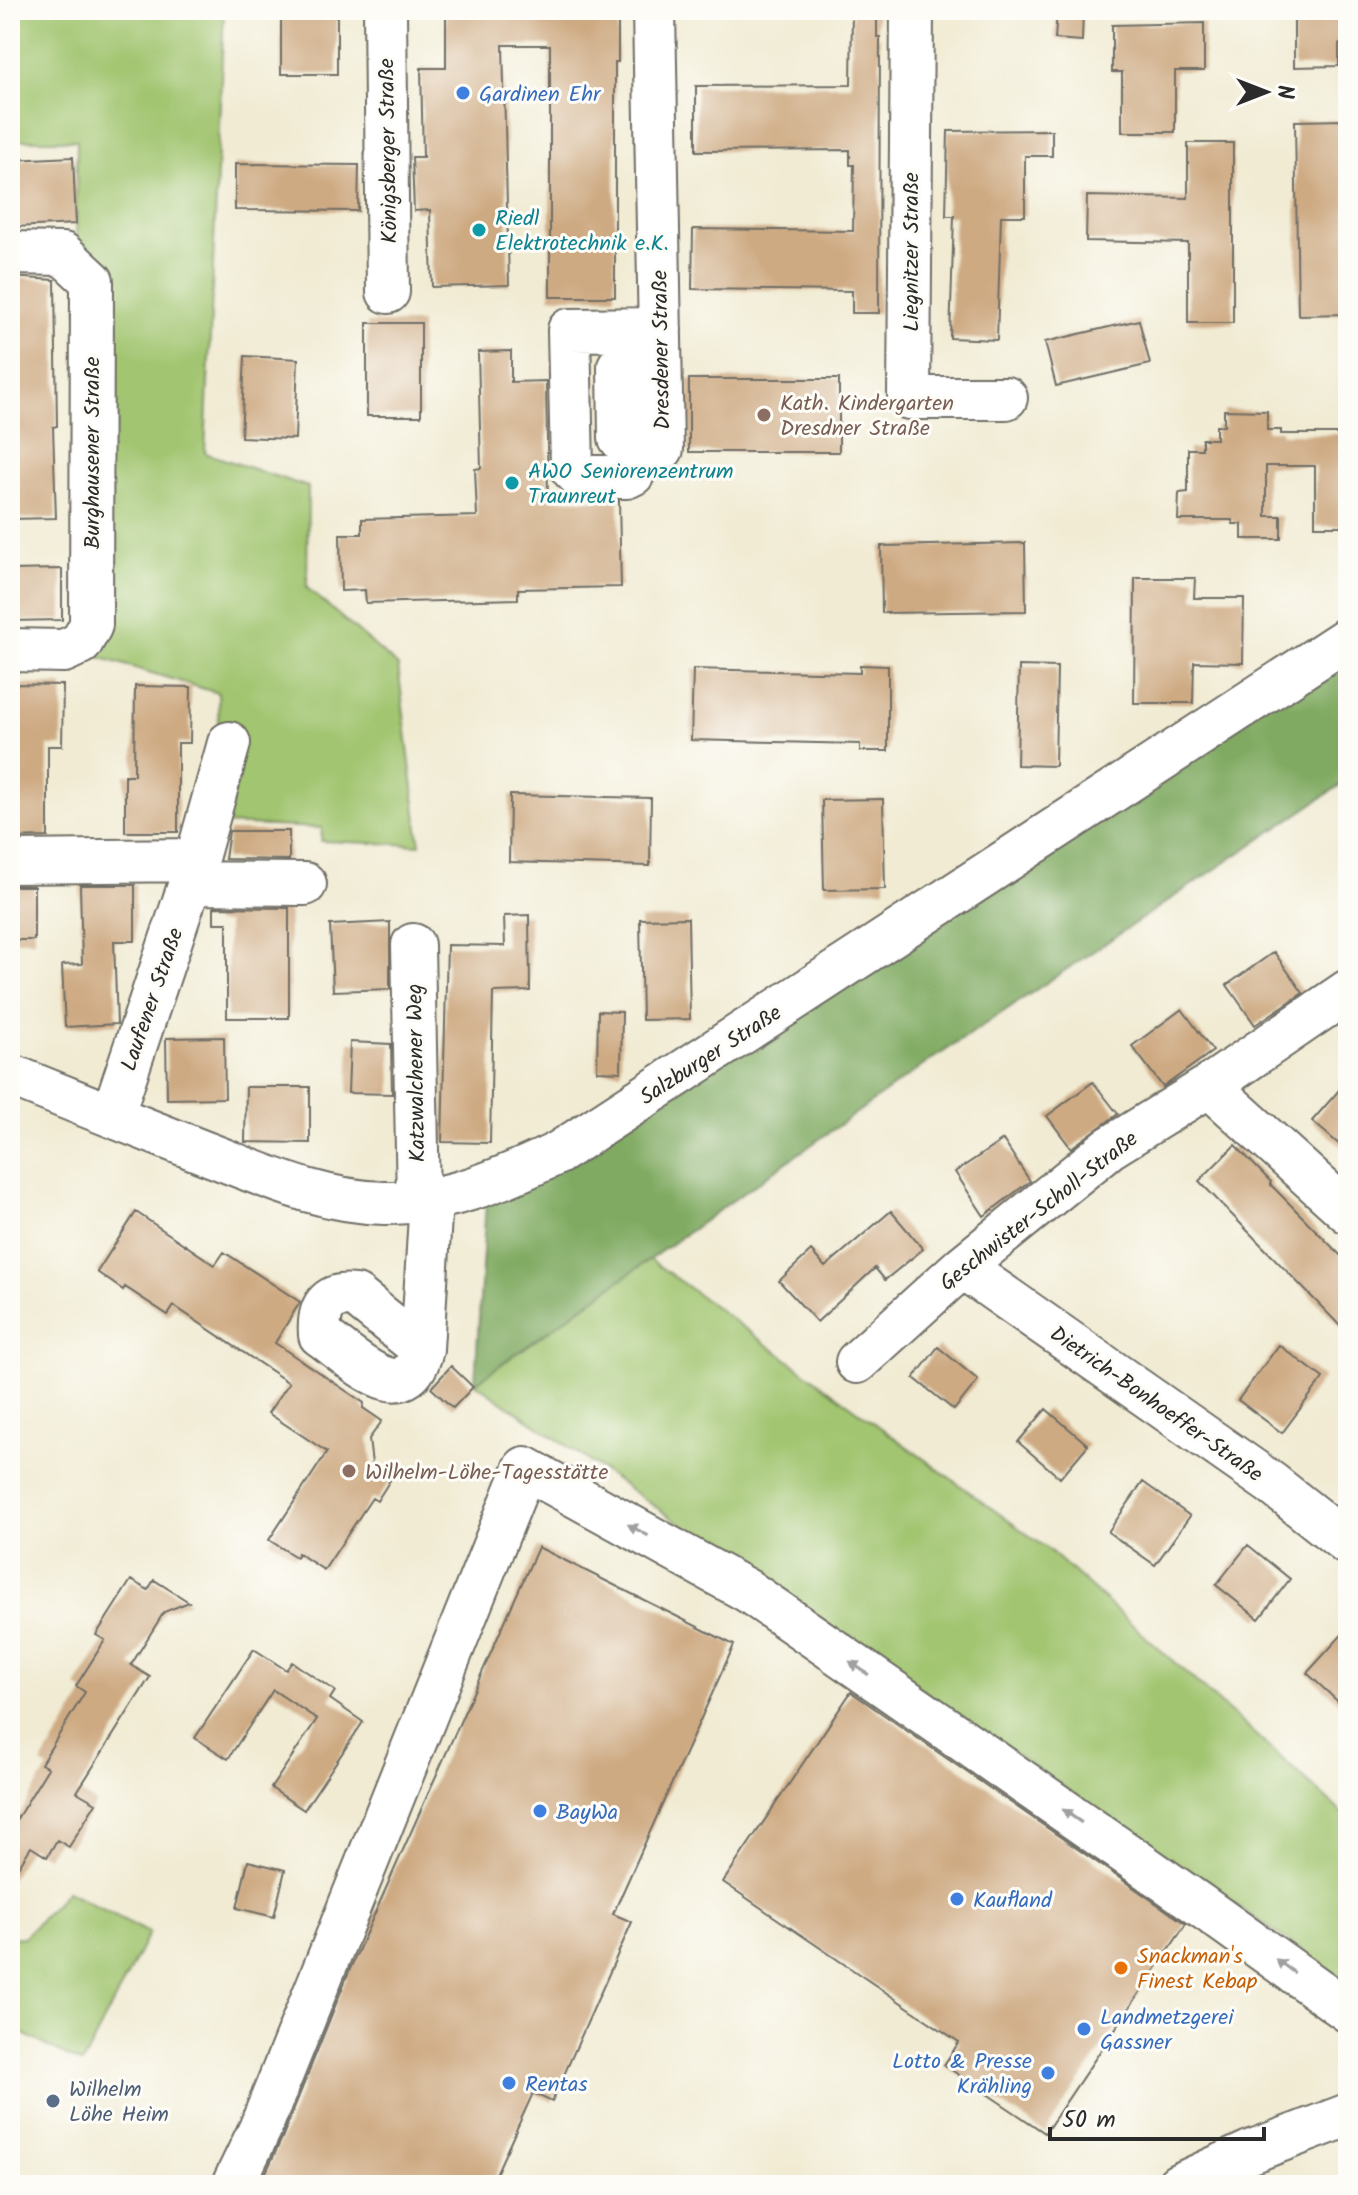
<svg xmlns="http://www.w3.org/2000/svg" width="1358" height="2195" font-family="Kalam,sans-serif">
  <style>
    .green { fill: #a1c56f; stroke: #66784d; stroke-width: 2 }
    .forest { fill: #80aa62; stroke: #566a46; stroke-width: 2 }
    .building { fill: #ceaa83 }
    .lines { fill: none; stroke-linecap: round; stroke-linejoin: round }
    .minor-casing { stroke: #706e66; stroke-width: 46 }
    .minor { stroke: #fff; stroke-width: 42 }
    .oneway { fill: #a0a0a0 }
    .shop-dot { fill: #3f7fe0; stroke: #fdfcf7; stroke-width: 3 }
    .culture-dot { fill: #0f9aa8; stroke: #fdfcf7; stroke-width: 3 }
    .education-dot { fill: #8d6e63; stroke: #fdfcf7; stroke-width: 3 }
    .food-dot { fill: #e8710a; stroke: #fdfcf7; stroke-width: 3 }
    .service-dot { fill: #5c6f8a; stroke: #fdfcf7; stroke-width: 3 }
    .labels { text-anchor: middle; stroke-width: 6; stroke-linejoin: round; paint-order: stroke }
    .shop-label { font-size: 22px; fill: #366cbe; stroke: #fdfcf7; text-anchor: start }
    .street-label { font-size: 22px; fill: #2b2b2b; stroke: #fdfcf7 }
    .culture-label { font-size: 22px; fill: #0d838f; stroke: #fdfcf7; text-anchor: start }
    .education-label { font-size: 22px; fill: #785e54; stroke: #fdfcf7; text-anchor: start }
    .food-label { font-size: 22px; fill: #c56008; stroke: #fdfcf7; text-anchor: start }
    .service-label { font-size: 22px; fill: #4e5e75; stroke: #fdfcf7; text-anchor: start }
  </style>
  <rect width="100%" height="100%" fill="#fdfcf7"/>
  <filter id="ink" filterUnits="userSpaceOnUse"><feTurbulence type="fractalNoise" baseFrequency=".0125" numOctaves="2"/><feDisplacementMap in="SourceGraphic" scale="16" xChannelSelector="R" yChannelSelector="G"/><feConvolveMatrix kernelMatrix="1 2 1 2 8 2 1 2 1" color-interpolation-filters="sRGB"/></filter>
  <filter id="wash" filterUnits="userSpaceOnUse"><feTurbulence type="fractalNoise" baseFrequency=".006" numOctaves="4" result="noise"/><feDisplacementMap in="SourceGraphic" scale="32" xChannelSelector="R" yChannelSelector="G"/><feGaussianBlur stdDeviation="1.8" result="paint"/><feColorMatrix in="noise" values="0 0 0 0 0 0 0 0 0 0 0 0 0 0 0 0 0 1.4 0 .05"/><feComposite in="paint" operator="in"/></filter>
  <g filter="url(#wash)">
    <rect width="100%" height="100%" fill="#f1ebd3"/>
    <path class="green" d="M 10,10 L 224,10 L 205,453 L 308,487 L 307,588 L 398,666 L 420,845 L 321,841 L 322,828 L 220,824 L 218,693 L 95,656 L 76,252 L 77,140 L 10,140 Z
      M 648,1258 L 1049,1550 L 1348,1818 L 1348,1982 L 475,1383 Z
      M 67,1891 L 149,1933 L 82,2064 L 10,2027 L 10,1938 L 24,1937 Z"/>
    <path class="forest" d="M 1348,651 L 1348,780 L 924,1065 L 475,1383 L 486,1200 Z"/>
    <g id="blocks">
      <path class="building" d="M 446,10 L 595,10 L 595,17 L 618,18 L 618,62 L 615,62 L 615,297 L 550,297 L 550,45 L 503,45 L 509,285 L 432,287 L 430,210 L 414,211 L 412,157 L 423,157 L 421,68 L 446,68 Z
        M 852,10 L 877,10 L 877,37 L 880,37 L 879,313 L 852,313 L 852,291 L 692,289 L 693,229 L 853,231 L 854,165 L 850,165 L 850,150 L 696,151 L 696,86 L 851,85 Z
        M 1057,10 L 1083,10 L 1082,41 L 1055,39 Z
        M 1294,10 L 1339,10 L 1339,15 L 1348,14 L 1348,44 L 1339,44 L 1339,66 L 1294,67 Z
        M 281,16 L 337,16 L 337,74 L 281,74 Z
        M 1204,23 L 1204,71 L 1175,71 L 1175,132 L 1122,132 L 1122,72 L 1112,72 L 1112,25 Z
        M 1345,120 L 1348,314 L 1298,315 L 1295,121 Z
        M 1052,130 L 1052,156 L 1025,156 L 1025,216 L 1001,216 L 997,340 L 950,338 L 954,216 L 946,216 L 948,131 Z
        M 1188,143 L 1233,143 L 1233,323 L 1188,323 L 1188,243 L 1086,241 L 1087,196 L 1188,198 Z
        M 73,157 L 76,224 L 14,227 L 11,160 Z
        M 235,164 L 359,165 L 358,211 L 235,210 Z
        M 10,277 L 55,280 L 57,426 L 53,427 L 56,518 L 10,519 Z
        M 1139,320 L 1150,364 L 1056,386 L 1045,342 Z
        M 367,323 L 421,323 L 421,416 L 367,416 Z
        M 511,351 L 511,382 L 546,381 L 548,499 L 619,501 L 621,587 L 518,589 L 518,599 L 366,603 L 365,590 L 341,591 L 340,534 L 362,534 L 362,519 L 477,516 L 475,469 L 481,468 L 478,352 Z
        M 245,356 L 298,359 L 295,439 L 241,437 Z
        M 689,379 L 839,379 L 839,452 L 689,452 Z
        M 1224,410 L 1267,411 L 1267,430 L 1281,430 L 1281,434 L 1348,434 L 1348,526 L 1315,526 L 1315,466 L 1266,466 L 1266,516 L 1281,516 L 1281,539 L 1242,539 L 1242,524 L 1233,524 L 1233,520 L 1178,520 L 1179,493 L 1188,492 L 1188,449 L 1202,449 L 1202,439 L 1216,439 L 1216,426 L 1224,426 Z
        M 1025,543 L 1026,611 L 882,613 L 881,546 Z
        M 62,569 L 62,620 L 10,621 L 10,570 Z
        M 1135,578 L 1195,578 L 1194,598 L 1244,598 L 1243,663 L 1194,662 L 1193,703 L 1134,703 Z
        M 860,665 L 888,666 L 888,751 L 860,751 L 860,744 L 691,740 L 693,669 L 860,673 Z
        M 1019,666 L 1057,667 L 1055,766 L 1017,765 Z
        M 10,684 L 63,685 L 62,746 L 48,746 L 48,837 L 10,838 Z
        M 135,686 L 191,687 L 190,743 L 178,743 L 178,832 L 125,832 L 125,775 L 134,775 Z
        M 510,795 L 651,798 L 650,866 L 509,862 Z
        M 883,799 L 885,889 L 824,890 L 822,800 Z
        M 229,831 L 289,831 L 289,860 L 225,859 Z
        M 80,885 L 135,885 L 135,941 L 114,941 L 117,1024 L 65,1027 L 62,965 L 82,964 Z
        M 10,886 L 34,886 L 34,940 L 10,940 Z
        M 214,907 L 289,908 L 289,1018 L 227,1018 L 227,923 L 214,923 Z
        M 529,915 L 530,991 L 493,992 L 490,1143 L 442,1142 L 447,945 L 505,946 L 504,916 Z
        M 688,918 L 690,1019 L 642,1020 L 640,919 Z
        M 390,922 L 390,989 L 333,991 L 330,925 Z
        M 1274,952 L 1303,993 L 1255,1025 L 1227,985 Z
        M 1182,1009 L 1213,1051 L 1163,1087 L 1132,1046 Z
        M 598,1011 L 622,1012 L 621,1072 L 597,1071 Z
        M 224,1037 L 225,1098 L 167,1099 L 166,1038 Z
        M 350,1042 L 391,1044 L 392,1094 L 348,1093 Z
        M 1348,1080 L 1348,1152 L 1312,1121 Z
        M 1093,1082 L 1118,1114 L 1071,1148 L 1047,1116 Z
        M 246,1087 L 310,1087 L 310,1143 L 245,1142 Z
        M 1003,1140 L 1030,1181 L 984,1216 L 955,1172 Z
        M 1235,1145 L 1271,1182 L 1270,1184 L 1348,1263 L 1348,1334 L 1199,1181 Z
        M 891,1211 L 923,1249 L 885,1280 L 875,1268 L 817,1322 L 779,1281 L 811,1251 L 825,1267 Z
        M 136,1212 L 215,1265 L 224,1252 L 300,1302 L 275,1343 L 364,1403 L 363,1408 L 382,1421 L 369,1439 L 372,1464 L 392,1477 L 377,1501 L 372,1498 L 324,1570 L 298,1553 L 296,1557 L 269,1540 L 327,1452 L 268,1413 L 289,1383 L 174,1306 L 168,1315 L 125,1287 L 123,1290 L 97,1272 Z
        M 1279,1345 L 1323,1378 L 1282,1433 L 1238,1400 Z
        M 938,1347 L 978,1380 L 954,1410 L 914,1378 Z
        M 451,1366 L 473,1387 L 453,1408 L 431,1388 Z
        M 1046,1409 L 1088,1445 L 1060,1478 L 1018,1442 Z
        M 1143,1482 L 1190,1516 L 1155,1565 L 1108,1532 Z
        M 1248,1545 L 1290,1579 L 1259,1619 L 1216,1585 Z
        M 538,1547 L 734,1645 L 613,1914 L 632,1922 L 552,2102 L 533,2093 L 491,2185 L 260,2185 L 282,2138 L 350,1969 Z
        M 131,1580 L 148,1590 L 154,1580 L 189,1602 L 164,1612 L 131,1665 L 150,1677 L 77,1792 L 96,1803 L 69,1847 L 57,1840 L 47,1857 L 31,1847 L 10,1880 L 10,1830 L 48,1768 L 41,1764 L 85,1692 L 76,1686 L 105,1640 L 96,1635 Z
        M 1348,1628 L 1348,1711 L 1307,1673 Z
        M 254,1649 L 286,1670 L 292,1662 L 335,1691 L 330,1699 L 363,1722 L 304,1810 L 271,1788 L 317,1719 L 273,1690 L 228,1759 L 195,1738 Z
        M 851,1692 L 1186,1924 L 1045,2133 L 944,2065 L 959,2042 L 723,1882 Z
        M 248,1861 L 285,1870 L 274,1917 L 237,1908 Z"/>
    </g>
  </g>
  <g filter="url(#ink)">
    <use href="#blocks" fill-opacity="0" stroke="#706e66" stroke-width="2"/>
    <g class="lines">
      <g class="minor-casing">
        <path id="minor" d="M 385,10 L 388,292
          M 654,10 L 662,449 L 642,450 L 633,474 L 627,477 L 580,477 L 572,469 L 569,330 L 660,329
          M 912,10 L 909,398 L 1006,398
          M 10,253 L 63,254 L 92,281 L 91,625 L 81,643 L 64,651 L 10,650
          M 642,450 L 629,448 L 620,438 L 619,366 L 660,329
          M 10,862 L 197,860
          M 190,883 L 229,743
          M 413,945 L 418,1201
          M 10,1075 C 74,1101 139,1127 203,1152 C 264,1175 317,1201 384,1203 C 446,1204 503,1179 558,1153 L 1348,638
          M 1209,1086 L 1348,1212
          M 112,1116 L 190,883 L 305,884
          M 962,1267 L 1271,1483 L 1348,1544
          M 422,1349 L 356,1296 C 326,1292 318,1308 320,1335 C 352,1357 406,1415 422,1349 L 431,1199
          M 857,1362 L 962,1267 L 1109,1148 L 1209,1086 L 1348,991
          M 233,2185 L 260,2129 L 525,1468 L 748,1591 L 1200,1905 L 1348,2011
          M 1178,2185 L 1250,2152 L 1348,2115"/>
      </g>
      <use href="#minor" class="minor"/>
    </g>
    <defs><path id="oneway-solid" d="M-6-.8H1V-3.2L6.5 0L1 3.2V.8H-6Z" transform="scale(2)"/></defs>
    <g class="oneway">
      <use href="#oneway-solid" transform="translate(638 1530) rotate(-151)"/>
      <use href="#oneway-solid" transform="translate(859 1668) rotate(-145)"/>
      <use href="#oneway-solid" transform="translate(1072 1816) rotate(-145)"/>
      <use href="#oneway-solid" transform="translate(1285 1966) rotate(-144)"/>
    </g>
  </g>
  <g class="shop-dot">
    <circle cx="463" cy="93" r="8"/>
    <circle cx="540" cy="1811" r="8"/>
    <circle cx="957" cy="1899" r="8"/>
    <circle cx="1084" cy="2029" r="8"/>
    <circle cx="1048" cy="2073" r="8"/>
    <circle cx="509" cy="2083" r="8"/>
  </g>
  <g class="culture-dot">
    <circle cx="479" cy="230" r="8"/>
    <circle cx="512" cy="483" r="8"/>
  </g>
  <g class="education-dot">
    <circle cx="764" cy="415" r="8"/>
    <circle cx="349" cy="1471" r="8"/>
  </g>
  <circle class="food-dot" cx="1121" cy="1968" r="8"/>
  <circle class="service-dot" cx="53" cy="2101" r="8"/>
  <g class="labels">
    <g class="shop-label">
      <text x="479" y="101">Gardinen Ehr</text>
      <text x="556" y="1819">BayWa</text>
      <text x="973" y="1907">Kaufland</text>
      <text x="1100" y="2024">Landmetzgerei<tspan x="1100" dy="25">Gassner</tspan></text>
      <text x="1032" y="2068" text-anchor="end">Lotto &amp; Presse<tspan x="1032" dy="25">Krähling</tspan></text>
      <text x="525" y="2091">Rentas</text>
    </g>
    <g class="street-label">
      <text transform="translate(387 151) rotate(-91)" y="8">Königsberger Straße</text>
      <text transform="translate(910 252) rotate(-90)" y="8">Liegnitzer Straße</text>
      <text transform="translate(660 350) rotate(-91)" y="8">Dresdener Straße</text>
      <text transform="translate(91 453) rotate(-90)" y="8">Burghausener Straße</text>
      <text transform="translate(151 999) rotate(-71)" y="8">Laufener Straße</text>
      <text transform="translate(710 1054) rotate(-33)" y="8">Salzburger Straße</text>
      <text transform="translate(415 1073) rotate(-91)" y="8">Katzwalchener Weg</text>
      <text transform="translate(1038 1210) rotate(-38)" y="8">Geschwister-Scholl-Straße</text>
      <text transform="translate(1157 1403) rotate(35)" y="8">Dietrich-Bonhoeffer-Straße</text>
    </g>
    <g class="culture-label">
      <text x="495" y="225">Riedl<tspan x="495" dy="25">Elektrotechnik e.K.</tspan></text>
      <text x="528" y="478">AWO Seniorenzentrum<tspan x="528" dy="25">Traunreut</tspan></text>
    </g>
    <g class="education-label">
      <text x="780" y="410">Kath. Kindergarten<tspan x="780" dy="25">Dresdner Straße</tspan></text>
      <text x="365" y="1479">Wilhelm-Löhe-Tagesstätte</text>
    </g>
    <g class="food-label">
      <text x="1137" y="1963">Snackman's<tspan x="1137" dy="25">Finest Kebap</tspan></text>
    </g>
    <g class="service-label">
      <text x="69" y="2096">Wilhelm<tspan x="69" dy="25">Löhe Heim</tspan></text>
    </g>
  </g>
  <rect width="1358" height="2195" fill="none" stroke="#fdfcf7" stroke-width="40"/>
  <g transform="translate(1266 92) rotate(90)" stroke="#fdfcf7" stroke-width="6" paint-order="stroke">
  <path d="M0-6L14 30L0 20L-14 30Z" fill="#2b2b2b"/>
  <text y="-12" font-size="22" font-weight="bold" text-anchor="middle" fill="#2b2b2b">N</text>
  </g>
  <path d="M1050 2127v12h214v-12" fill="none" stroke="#2b2b2b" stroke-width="4"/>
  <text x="1062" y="2127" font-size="24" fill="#2b2b2b" stroke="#fdfcf7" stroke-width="6" paint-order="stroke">50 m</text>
</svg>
